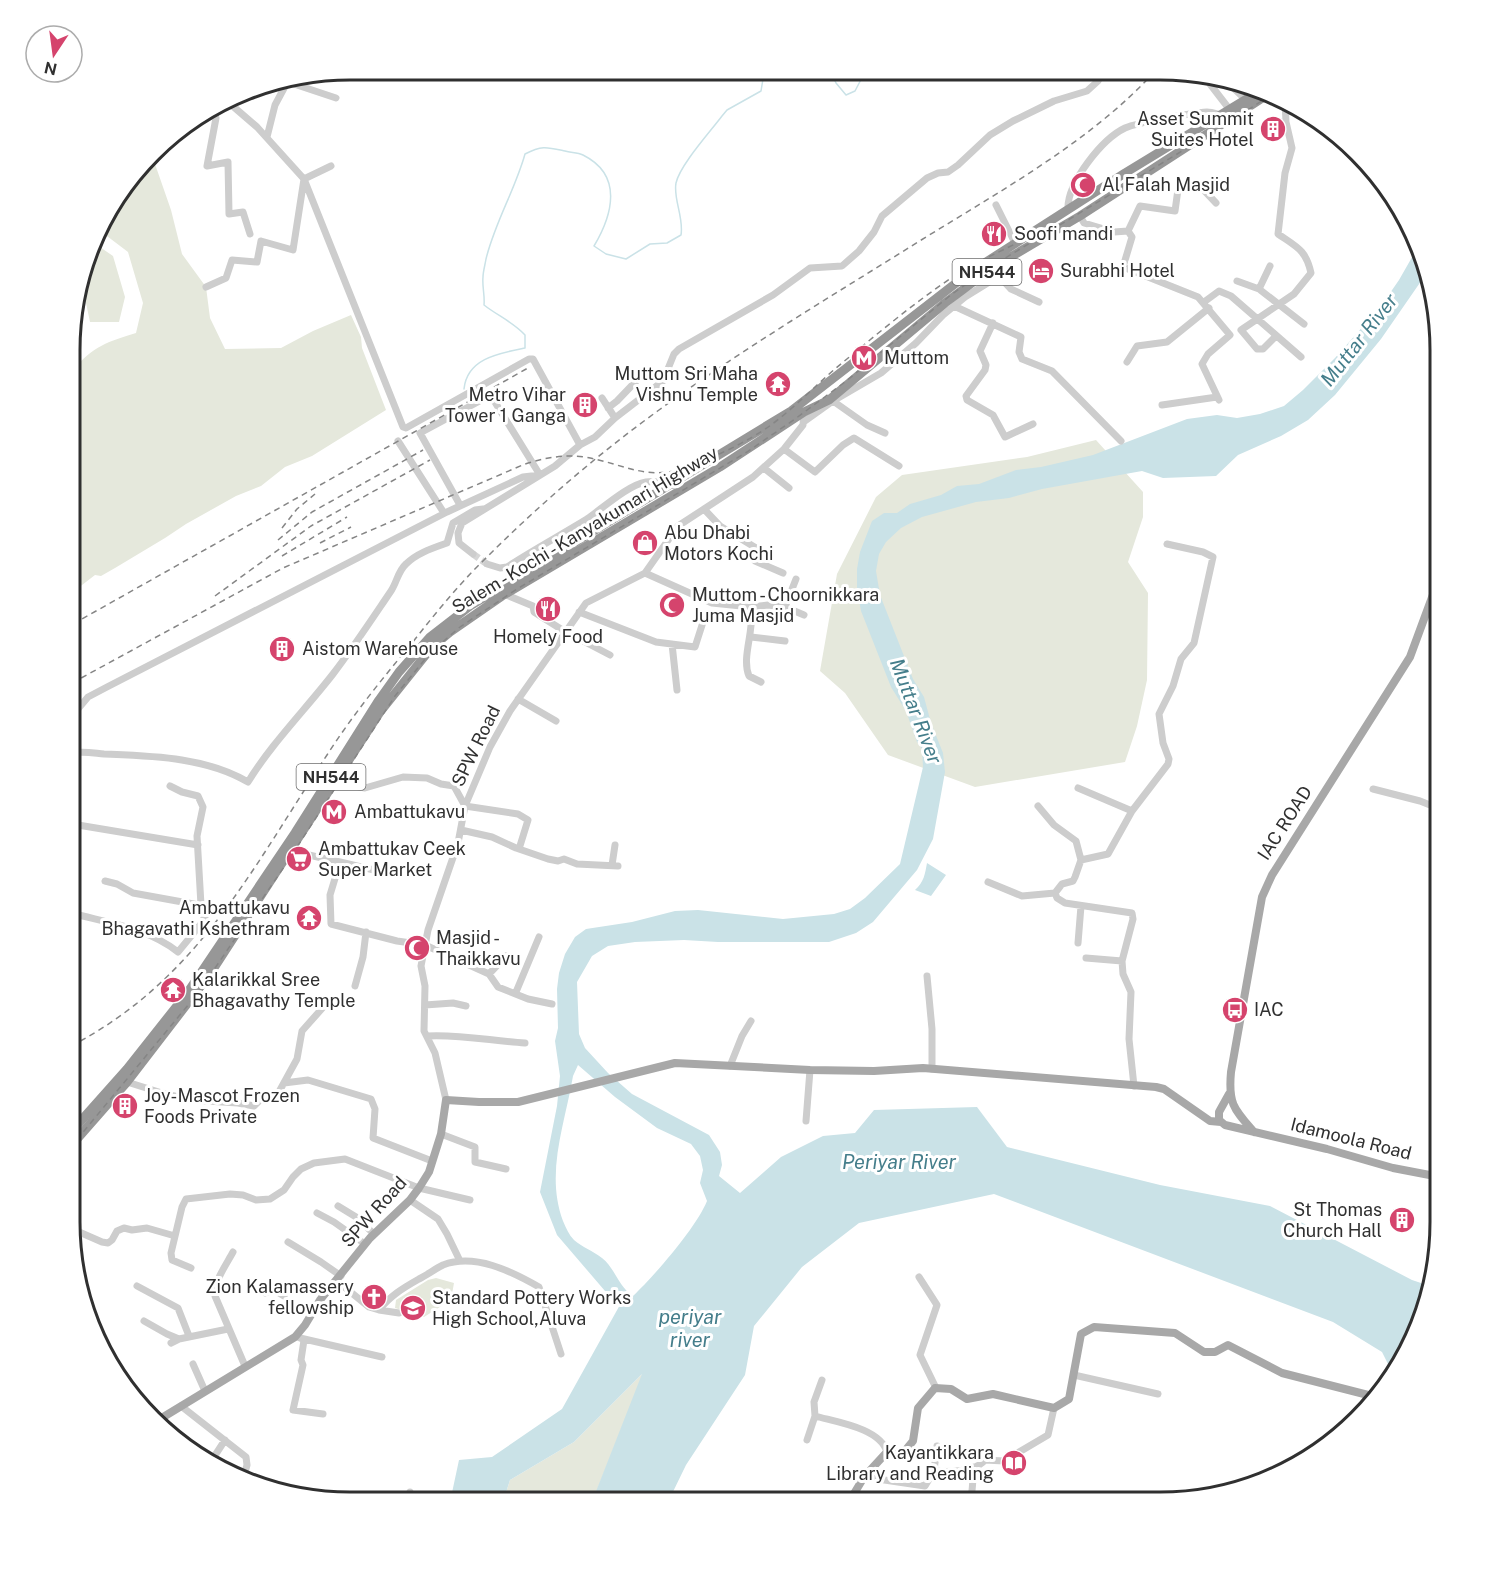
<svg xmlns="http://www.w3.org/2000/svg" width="1510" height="1572" font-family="'Public Sans',sans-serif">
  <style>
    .green { fill: #e5e8dc }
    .water { fill: #cae2e7; fill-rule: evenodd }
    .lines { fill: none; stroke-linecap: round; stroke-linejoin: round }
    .stream { stroke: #cae2e7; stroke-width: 1.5 }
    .minor-tunnel { stroke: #d6d6d6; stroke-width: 7; stroke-dasharray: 7 3.5; stroke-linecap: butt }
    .minor { stroke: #cdcdcd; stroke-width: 7 }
    .major { stroke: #a8a8a8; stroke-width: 8 }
    .highway { stroke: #979797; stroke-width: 9 }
    .rail { stroke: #858585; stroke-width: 1.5; stroke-dasharray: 6 4.5; stroke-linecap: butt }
    .labels { text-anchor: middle; stroke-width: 6; stroke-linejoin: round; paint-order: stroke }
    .shield { fill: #fff; stroke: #6e6e6e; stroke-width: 1.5 }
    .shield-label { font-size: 16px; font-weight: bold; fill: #303030 }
    .poi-label { font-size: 18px; fill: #303030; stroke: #fff; text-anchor: start }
    .street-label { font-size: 18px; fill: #303030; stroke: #fff }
    .water-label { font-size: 20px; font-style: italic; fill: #457e8b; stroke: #fff }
    .rim { fill: none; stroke: #303030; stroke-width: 3 }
  </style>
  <rect width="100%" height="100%" fill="#fff"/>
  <path class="green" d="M 144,163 L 155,164 L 171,210 L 182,254 L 206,287 L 210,318 L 225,349 L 281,348 L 313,331 L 351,315 L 361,337 L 362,348 L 386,410 L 312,456 L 285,467 L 261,486 L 236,496 L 186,524 L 165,538 L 115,568 L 101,576 L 95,575 L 73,592 L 74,369 C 92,347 109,341 136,333 L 143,303 L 128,252 L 99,230 L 107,209 Z
    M 94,243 L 113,256 L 125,297 L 119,322 L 90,322 L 82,284 L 79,282 Z
    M 1096,440 L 1143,492 L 1143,517 L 1128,562 L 1148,593 L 1147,680 L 1137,726 L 1125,762 L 975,787 L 888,755 L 845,693 L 820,671 L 837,574 L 876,497 L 902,475 L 1027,457 Z
    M 436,1278 L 454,1283 L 451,1300 L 424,1317 L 395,1308 L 396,1300 L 428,1280 Z
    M 644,1372 L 593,1500 L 590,1502 L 503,1502 L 510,1480 L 574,1442 Z"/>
  <path class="water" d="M 1419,245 C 1424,254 1430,264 1426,274 L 1381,339 L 1335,395 L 1308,420 L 1281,436 L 1238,455 L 1216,476 L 1163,478 L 1142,471 L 1042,489 L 1009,498 L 976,502 L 922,517 L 901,528 L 886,542 L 879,554 L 876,571 L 880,595 L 913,679 L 924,697 L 931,723 L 943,753 L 945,772 L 933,839 L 917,870 L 873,922 L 856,933 L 829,942 L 718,942 L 684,940 L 635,942 L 608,946 L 592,956 L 577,982 L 579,1034 L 585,1048 L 608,1073 L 632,1094 L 709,1135 L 720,1152 L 722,1165 L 719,1176 L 740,1193 L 781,1157 L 823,1136 L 855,1133 L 874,1110 L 977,1107 L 1007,1147 L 1160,1185 L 1270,1206 L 1412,1280 L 1427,1285 L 1404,1362 L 1398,1368 L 1390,1368 L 1382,1352 L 1333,1322 L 994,1194 L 859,1223 L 802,1267 L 754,1326 L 745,1375 L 686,1465 L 668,1502 L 590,1502 L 593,1499 L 642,1374 L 574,1442 L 510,1480 L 503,1502 L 450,1502 L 459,1460 L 492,1457 L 562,1409 L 621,1303 L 605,1291 L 557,1235 L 540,1192 L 557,1106 L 560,1076 L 555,1041 L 558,1028 L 557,989 L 559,973 L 565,954 L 575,937 L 586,929 L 632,922 L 675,911 L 698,910 L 783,919 L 834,914 L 850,909 L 865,898 L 900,864 L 923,767 L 922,749 L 917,742 L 906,711 L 891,687 L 861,611 L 857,589 L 857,569 L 860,552 L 872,521 L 884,513 L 897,513 L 910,504 L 941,495 L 957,486 L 979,484 L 1016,470 L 1041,467 L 1093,455 L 1187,419 L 1217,415 L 1237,418 L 1260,414 L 1284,406 L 1303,390 L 1335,358 L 1381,306 L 1399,280 ZM 578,1065 L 615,1097 L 657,1128 L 691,1144 L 700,1156 L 703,1170 L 700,1183 L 707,1201 C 696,1228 655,1275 633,1296 C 618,1286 615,1268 602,1258 C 593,1251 582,1247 574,1240 C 569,1235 566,1228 563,1221 C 545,1173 565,1124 573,1076 Z
    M 927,863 L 946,875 L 931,896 L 915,890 C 924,882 925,874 927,863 Z"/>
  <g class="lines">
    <path class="stream" d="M 830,70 L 836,83 L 846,95 L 855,91 L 866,70
      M 464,389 C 467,358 500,353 525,348 L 525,335 C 513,322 498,316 484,305 C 485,295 482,287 483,277 C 483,272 485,265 486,259 C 495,222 515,190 525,154 C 542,145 547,147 565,151 C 571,153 577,152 583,155 C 623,175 613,214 594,246 L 606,254 L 626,259 L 650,244 L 667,243 L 681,235 C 684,217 673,199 676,183 C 680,165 710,132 722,116 L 727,110 L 761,91 L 763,79 L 756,70"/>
    <path class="minor-tunnel" d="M 473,554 L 487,564"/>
    <path class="minor" d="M 288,82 L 336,98
      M 1227,82 L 1246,100
      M 1210,84 L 1230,110
      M 260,87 L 261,84
      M 228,102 L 257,127 L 304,179 L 403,427 L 406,428 L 529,359 L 533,359 L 580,445 L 555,466 L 462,523 L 458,533 L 459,543 L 473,554
      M 212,111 L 216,118 L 207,166 L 228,162 L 229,214 L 243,212 L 250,234
      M 267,137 L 275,105 L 289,79
      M 166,138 L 170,136
      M 996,205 L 1015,243
      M 1068,209 C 1067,183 1102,139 1125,128 C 1139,122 1192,113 1207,112 C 1212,112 1217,114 1221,115
      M 1080,216 L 1084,223 L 1114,232 L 1128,231 L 1132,237 L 1123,267 L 1198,297 L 1230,335 L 1208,354 L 1202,364 L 1219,400
      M 1128,231 L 1140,206 L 1175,211 L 1179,182 L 1199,185 L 1216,203
      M 998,275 L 1011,289 L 1039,302
      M 1237,281 L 1259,289 L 1304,324
      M 206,287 L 226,278 L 232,260 L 257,262 L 261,241 L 293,250 L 304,179 L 331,166
      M 1259,289 L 1270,266
      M 1204,302 L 1219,291 L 1231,296 L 1301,357
      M 954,306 L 1021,337 L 1019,352 L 1022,359 L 1052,371 L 1121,441
      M 993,323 L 980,351 L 986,365 L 985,370 L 966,396 L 967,400 L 993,415 L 1005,437 L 1033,424
      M 1276,336 L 1263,349 L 1257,349 L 1241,330 L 1294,294 L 1311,273 C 1306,250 1297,247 1278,234 L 1285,173 L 1292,148 L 1286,122 L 1285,101
      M 1127,362 L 1137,346 L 1167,342 L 1209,308
      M 833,401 L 867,425 L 885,433
      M 1162,405 L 1217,397
      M 608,408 L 617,401 L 640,377
      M 615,418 L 663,381 L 674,354 L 679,349 L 773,295 L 810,268 L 842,266 L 859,251 L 874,232 L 882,216 L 927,178 L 938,173 L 948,172 L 958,165 L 990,135 L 1013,121 L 1054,101 L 1087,91 L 1098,81 L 1103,71
      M 805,421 L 833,401 L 881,373 L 916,343 L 943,315 L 965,297 L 999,276
      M 398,441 L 444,513
      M 580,445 L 595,437 L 615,418 L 602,398
      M 784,449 L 815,472 L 843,445 L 854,438 L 899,466
      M 764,468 L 789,488
      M 704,509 L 720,526 L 761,551 L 755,561 L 783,573
      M 487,564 L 500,568 L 507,567 C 533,550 561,535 587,519 C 603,508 628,485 646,482 C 659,480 671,484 682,489
      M 645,573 L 712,603 L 751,607 L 768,605 L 785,607 L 804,615
      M 504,594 L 533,606 L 534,612 L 564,631 L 610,655
      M 751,607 C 755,630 741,657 749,676 L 761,682
      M 785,607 L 796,579
      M 579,612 L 656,642 L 695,647 L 704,619
      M 751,637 L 785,641
      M 672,644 L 677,690
      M 518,699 L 556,721
      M 72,716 L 88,697 L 107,687 L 447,512 L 523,477 L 540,475 L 493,399 L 487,397 L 420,433 L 460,505
      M 72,753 C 83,751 93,753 104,754 C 152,756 206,757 248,782 C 272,743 305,710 333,674 C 353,648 372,619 391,591 C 397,582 398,571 406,564 C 417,553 433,548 447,543 L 453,523 L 475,510 L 483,509
      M 340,774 L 355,786 L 365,788 L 403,777 L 427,778 L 441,784 L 454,786 L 465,806
      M 170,786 L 182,792 L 198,796 L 203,807 L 197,836 L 201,905
      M 1078,788 L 1132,811
      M 1373,789 L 1420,801 L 1440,809
      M 465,806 L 518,814 L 528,820 L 519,849
      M 72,824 L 198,845
      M 461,830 L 492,837 L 516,848 L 548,859 L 558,861 L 564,859 L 577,864 L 618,866
      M 291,851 L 340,862 L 330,895 L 331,924 L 397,941 L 425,945 L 489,974 L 498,987 L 528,999 L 552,1004
      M 1081,860 L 1108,854 L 1132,811 L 1168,764 L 1169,759 L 1163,743 L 1159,714 L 1173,686 L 1181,659 L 1194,643 L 1213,557 L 1203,552 L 1167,544
      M 340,862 L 374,870
      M 612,865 L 615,845
      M 988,882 L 1022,896 L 1055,893 L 1062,884 L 1073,881 L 1075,877 L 1081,860 L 1076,841 L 1054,825 L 1038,806
      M 1055,893 L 1057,898 L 1065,903 L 1132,913 L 1133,919 L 1122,961 L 1123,974 L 1131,992 L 1129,1039 L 1134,1086
      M 71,913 C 108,923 148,928 178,952 L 201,924 L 210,907 L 133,893 L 117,884 L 105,881
      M 1078,943 L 1081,906
      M 1086,958 L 1122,961
      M 489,974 L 506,956
      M 927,976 L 932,1029 L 932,1069
      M 355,986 L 363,957 L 366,932
      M 516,992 L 539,937
      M 425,1005 L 453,1003 L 466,1006
      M 427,1036 C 459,1034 492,1041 525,1043
      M 730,1066 L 742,1036 L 751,1021
      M 127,1082 L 162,1093 L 191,1100 L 238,1103 L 254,1106 L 264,1096 L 277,1094 L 280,1090 L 297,1059 L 302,1031 L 326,1004
      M 284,1083 L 308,1080 L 371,1099 L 375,1109 L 373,1138 L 432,1161
      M 446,1100 L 435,1053 L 424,1031 L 425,986 L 421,966 L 428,930 L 458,843 L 465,806 L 490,747 L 510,711 L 586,603 L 645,573 L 678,526 L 753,477 L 784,449 L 803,425 L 804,412
      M 806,1121 L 810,1070
      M 441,1134 L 475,1147 L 475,1162 L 506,1169
      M 410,1200 L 438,1219 L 447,1234 L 460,1261
      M 338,1206 L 356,1217 L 374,1234
      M 317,1213 L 334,1222 L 365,1244
      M 70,1228 L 102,1242 L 108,1243 L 112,1240 L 117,1231 L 124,1228 L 132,1230 L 147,1228 L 175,1236
      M 288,1242 L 321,1262 L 341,1276
      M 233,1252 C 226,1265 214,1281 215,1296 L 245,1366
      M 191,1268 L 172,1260 L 171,1253 L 182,1207 L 186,1199 L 230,1194 L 243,1195 L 256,1200 L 270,1199 L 284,1190 L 293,1177 L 301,1169 L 314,1163 L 345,1159 L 419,1188 L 470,1200
      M 919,1277 L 937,1305 L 920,1355 L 936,1388
      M 337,1281 L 369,1307 L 379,1310 C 390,1296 403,1288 419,1279 C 427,1275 435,1269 443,1265 C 475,1253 511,1271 539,1287 L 561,1354
      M 137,1286 L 178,1308 L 189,1336
      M 265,1293 L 274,1290 L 284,1296
      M 379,1310 L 399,1313
      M 144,1321 L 167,1334 L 179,1339
      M 300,1338 L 382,1357
      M 304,1340 L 301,1360 L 303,1365 L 293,1410 L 323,1414
      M 171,1343 L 179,1339 L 228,1329
      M 193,1364 L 205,1391
      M 1074,1375 L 1158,1394
      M 181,1406 L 246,1457 L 247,1465 L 244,1476
      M 815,1416 C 836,1422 880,1428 887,1452
      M 807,1440 L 815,1416 L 814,1402 L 822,1380
      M 221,1469 L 212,1460 L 225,1440
      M 934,1471 L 937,1446
      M 864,1477 L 925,1486 L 934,1471 C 949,1472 975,1472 985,1460 L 1004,1461 L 1048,1435 L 1054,1408
      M 410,1492 L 410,1502
      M 968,1501 L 972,1491 L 974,1467"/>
    <path class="major" d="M 1229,1094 L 1219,1112 L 1219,1120 L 1225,1125 L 1327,1149 L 1393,1168 L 1440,1177
      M 1254,1132 C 1234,1109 1228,1104 1231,1072 L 1262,897 L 1272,875 L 1410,657 L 1434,592 L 1440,581
      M 160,1419 L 295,1337 L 305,1325 L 320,1300 L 370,1238 L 410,1200 L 419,1188 L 429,1172 L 441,1134 L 446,1100 L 479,1102 L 518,1102 L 675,1063 L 810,1070 L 874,1071 L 923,1068 L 1156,1087 L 1164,1089 L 1210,1121 L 1221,1122
      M 849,1502 L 864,1477 L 887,1452 L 904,1452 L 913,1441 L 918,1408 L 935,1388 L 951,1389 L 967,1399 L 993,1394 L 1054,1408 L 1069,1399 L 1081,1334 L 1094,1327 L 1175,1333 L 1204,1352 L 1215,1352 L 1228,1345 L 1282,1373 L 1372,1396"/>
    <path class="highway" d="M 70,1133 L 127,1069 L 188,992 L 295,833 L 379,700 L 399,672 L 430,637 L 470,606 L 791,411 L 969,273 L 1125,173 L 1258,92
      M 70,1147 L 127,1082 L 210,974 L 380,712 L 432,647 L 450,632 L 502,596 L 720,467 L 804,412 L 829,400 L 945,303 L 992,268 L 1080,216 L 1267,95"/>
    <path class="rail" d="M 282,528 L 297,509 L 315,494
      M 278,540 L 312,512 L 423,450
      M 320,543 L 351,527
      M 282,556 L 347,517
      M 215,596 L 311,526 L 430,460
      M 73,624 L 528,368
      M 72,683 L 283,568 L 525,464 C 544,458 564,454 584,457 C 623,463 648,483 690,466 C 717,456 747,442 771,425 C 794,408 814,387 836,368 C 876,335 918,299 962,271 C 979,261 997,253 1015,244
      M 71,1046 C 197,981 252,869 327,755 C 352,716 382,679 412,643 C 435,614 458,585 485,559 C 539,505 597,455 659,410 C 737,353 820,303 902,252 C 984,200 1090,144 1155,71
      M 70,1148 L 198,993 L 284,867 L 395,696 L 430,653 L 460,627 L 517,589 L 747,452 L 795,419 L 845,382 L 952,294 L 997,263 L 1230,122 L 1269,96"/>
  </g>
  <defs>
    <g id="building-disc" transform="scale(1.35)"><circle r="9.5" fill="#d5446d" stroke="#fff"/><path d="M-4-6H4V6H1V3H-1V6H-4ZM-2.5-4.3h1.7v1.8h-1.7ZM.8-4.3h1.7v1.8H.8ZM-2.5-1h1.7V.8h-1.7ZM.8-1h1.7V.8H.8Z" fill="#fff"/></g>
    <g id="mosque-disc" transform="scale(1.35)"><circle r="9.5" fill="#d5446d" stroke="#fff"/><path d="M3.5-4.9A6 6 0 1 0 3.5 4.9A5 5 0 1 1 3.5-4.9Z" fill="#fff"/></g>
    <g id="restaurant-disc" transform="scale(1.35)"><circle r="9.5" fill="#d5446d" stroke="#fff"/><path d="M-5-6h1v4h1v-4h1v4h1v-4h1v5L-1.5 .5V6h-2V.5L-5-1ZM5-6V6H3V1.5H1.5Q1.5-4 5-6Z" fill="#fff"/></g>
    <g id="hotel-disc" transform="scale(1.35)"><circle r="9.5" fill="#d5446d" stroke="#fff"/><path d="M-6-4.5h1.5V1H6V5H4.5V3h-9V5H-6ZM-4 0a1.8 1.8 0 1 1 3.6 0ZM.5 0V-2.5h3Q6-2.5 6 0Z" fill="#fff"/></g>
    <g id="metro-disc" transform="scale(1.35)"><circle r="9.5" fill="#d5446d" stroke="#fff"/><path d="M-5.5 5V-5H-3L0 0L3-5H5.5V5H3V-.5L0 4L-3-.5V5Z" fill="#fff"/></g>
    <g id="temple-disc" transform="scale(1.35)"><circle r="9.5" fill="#d5446d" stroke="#fff"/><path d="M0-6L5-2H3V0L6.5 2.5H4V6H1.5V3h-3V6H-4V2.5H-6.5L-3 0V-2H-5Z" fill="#fff"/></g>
    <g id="shop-disc" transform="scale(1.35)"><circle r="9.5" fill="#d5446d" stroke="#fff"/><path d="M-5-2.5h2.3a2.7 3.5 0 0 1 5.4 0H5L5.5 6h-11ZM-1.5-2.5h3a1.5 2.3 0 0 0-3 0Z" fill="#fff"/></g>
    <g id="supermarket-disc" transform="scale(1.35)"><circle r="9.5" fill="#d5446d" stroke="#fff"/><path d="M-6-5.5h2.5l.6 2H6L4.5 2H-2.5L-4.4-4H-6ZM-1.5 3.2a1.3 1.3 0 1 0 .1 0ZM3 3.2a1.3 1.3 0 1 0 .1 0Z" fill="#fff"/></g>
    <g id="bus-disc" transform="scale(1.35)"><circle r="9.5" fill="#d5446d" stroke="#fff"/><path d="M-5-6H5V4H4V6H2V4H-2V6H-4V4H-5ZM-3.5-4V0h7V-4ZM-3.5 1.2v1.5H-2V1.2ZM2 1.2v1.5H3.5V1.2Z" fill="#fff"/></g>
    <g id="church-disc" transform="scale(1.35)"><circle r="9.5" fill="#d5446d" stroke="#fff"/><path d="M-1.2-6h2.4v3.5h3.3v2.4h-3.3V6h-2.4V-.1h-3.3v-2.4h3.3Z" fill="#fff"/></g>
    <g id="school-disc" transform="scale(1.35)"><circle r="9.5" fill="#d5446d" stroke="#fff"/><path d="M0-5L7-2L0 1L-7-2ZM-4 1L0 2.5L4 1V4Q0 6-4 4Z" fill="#fff"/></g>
    <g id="library-disc" transform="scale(1.35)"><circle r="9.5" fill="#d5446d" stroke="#fff"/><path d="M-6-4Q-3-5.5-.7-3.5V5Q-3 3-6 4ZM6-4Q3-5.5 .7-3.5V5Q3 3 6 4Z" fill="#fff"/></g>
  </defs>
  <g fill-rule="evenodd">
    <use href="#building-disc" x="1273" y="129"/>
    <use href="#mosque-disc" x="1083" y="185"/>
    <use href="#restaurant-disc" x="994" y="234"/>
    <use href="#hotel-disc" x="1041" y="271"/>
    <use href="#metro-disc" x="864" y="358"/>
    <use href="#temple-disc" x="778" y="384"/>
    <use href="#building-disc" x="585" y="405"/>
    <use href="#shop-disc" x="645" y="543"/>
    <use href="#mosque-disc" x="672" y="605"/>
    <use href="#restaurant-disc" x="548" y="609"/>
    <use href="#building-disc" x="282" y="649"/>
    <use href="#metro-disc" x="334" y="812"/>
    <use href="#supermarket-disc" x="299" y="859"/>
    <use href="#temple-disc" x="309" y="918"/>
    <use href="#mosque-disc" x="417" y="948"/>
    <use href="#temple-disc" x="173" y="990"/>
    <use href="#bus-disc" x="1235" y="1010"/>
    <use href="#building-disc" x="125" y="1106"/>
    <use href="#building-disc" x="1402" y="1220"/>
    <use href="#church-disc" x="374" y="1297"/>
    <use href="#school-disc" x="413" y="1308"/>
    <use href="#library-disc" x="1014" y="1463"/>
  </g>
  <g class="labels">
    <g class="shield">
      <rect x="952.5" y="259" width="69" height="26" rx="4.5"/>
      <rect x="296.5" y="764" width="69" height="26" rx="4.5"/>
    </g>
    <g class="shield-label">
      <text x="987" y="278">NH544</text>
      <text x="331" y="783">NH544</text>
    </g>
    <g class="poi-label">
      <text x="1254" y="125" text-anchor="end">Asset Summit<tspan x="1254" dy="21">Suites Hotel</tspan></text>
      <text x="1102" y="191">Al Falah Masjid</text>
      <text x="1014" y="240">Soofi mandi</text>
      <text x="1060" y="277">Surabhi Hotel</text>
      <text x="884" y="364">Muttom</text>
      <text x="758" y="380" text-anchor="end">Muttom Sri Maha<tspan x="758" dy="21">Vishnu Temple</tspan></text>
      <text x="566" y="401" text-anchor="end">Metro Vihar<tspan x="566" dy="21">Tower 1 Ganga</tspan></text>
      <text x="664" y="539">Abu Dhabi<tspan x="664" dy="21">Motors Kochi</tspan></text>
      <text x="692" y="601">Muttom - Choornikkara<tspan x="692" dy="21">Juma Masjid</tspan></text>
      <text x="548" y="643" text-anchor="middle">Homely Food</text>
      <text x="302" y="655">Aistom Warehouse</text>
      <text x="354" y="818">Ambattukavu</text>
      <text x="318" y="855">Ambattukav Ceek<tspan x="318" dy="21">Super Market</tspan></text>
      <text x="290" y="914" text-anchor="end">Ambattukavu<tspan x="290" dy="21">Bhagavathi Kshethram</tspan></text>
      <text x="436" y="944">Masjid -<tspan x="436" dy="21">Thaikkavu</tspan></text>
      <text x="192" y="986">Kalarikkal Sree<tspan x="192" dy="21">Bhagavathy Temple</tspan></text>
      <text x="1254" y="1016">IAC</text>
      <text x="144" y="1102">Joy-Mascot Frozen<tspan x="144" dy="21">Foods Private</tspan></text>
      <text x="1382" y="1216" text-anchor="end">St Thomas<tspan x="1382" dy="21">Church Hall</tspan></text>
      <text x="354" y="1293" text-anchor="end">Zion Kalamassery<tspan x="354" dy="21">fellowship</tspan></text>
      <text x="432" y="1304">Standard Pottery Works<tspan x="432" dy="21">High School,Aluva</tspan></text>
      <text x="994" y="1459" text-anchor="end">Kayantikkara<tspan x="994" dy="21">Library and Reading</tspan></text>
    </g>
    <g class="street-label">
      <text transform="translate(585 530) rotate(-31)" y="6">Salem - Kochi - Kanyakumari Highway</text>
      <text transform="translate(476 746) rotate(-64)" y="6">SPW Road</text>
      <text transform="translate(1285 823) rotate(-57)" y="6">IAC ROAD</text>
      <text transform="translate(1351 1139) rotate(14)" y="6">Idamoola Road</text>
      <text transform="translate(374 1212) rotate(-48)" y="6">SPW Road</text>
    </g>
    <g class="water-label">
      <text transform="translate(1359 340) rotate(-52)" y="7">Muttar River</text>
      <text transform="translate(916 711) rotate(69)" y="7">Muttar River</text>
      <text x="899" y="1169">Periyar River</text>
      <text x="690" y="1324">periyar<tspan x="690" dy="23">river</tspan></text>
    </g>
  </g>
  <path d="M0 0H1510V1572H0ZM350 80H1160A270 270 0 0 1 1430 350V1222A270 270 0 0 1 1160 1492H350A270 270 0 0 1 80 1222V350A270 270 0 0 1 350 80Z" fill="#fff" fill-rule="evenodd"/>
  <path class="rim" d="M350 80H1160A270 270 0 0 1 1430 350V1222A270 270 0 0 1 1160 1492H350A270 270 0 0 1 80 1222V350A270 270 0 0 1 350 80Z"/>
  <g transform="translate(54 54) rotate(193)"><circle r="28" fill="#ffffff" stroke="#acacac" stroke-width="1.5"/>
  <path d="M0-4.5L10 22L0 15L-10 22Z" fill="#d5446d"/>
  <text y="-9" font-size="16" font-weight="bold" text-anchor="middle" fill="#303030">N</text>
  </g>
</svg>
